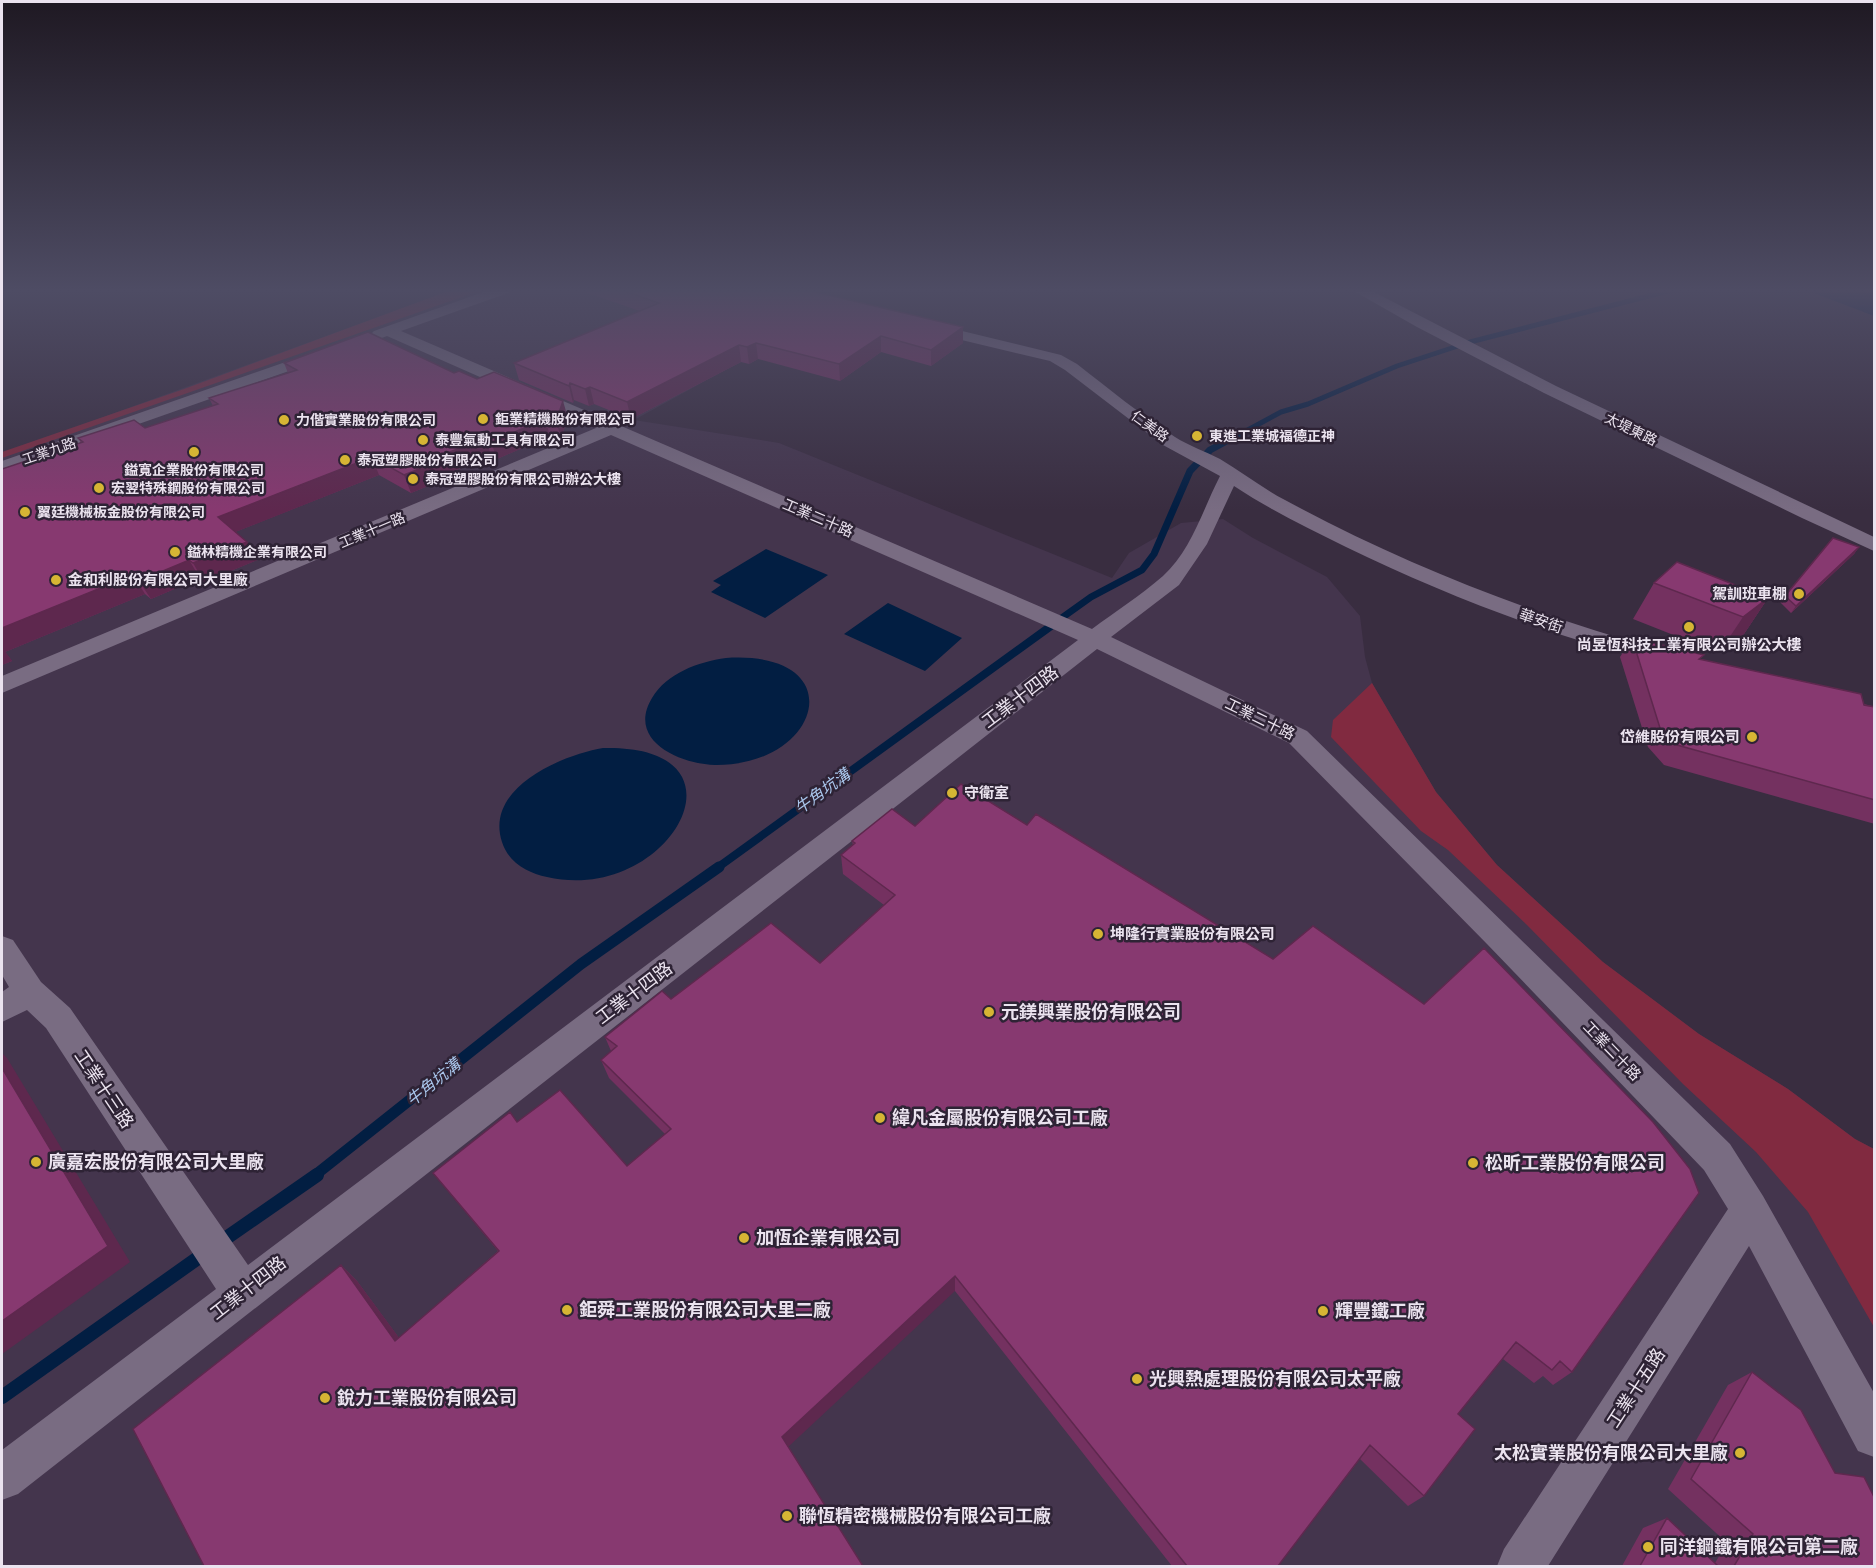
<svg xmlns="http://www.w3.org/2000/svg" width="1876" height="1568" font-family="Arial,'Noto Sans TC',sans-serif">
  <style>
    .built { fill: #44354d }
    .green { fill: #812a40 }
    .water { fill: #021e42 }
    .lines { fill: none; stroke-linecap: round; stroke-linejoin: round }
    .stream-far4 { stroke: #021e42; stroke-width: 5 }
    .stream-far3 { stroke: #021e42; stroke-width: 7 }
    .stream-far2 { stroke: #021e42; stroke-width: 8 }
    .stream-far1 { stroke: #021e42; stroke-width: 11 }
    .stream { stroke: #021e42; stroke-width: 14 }
    .street { fill: #796c82; fill-rule: evenodd }
    .wall { fill: #743160 }
    .shaded-wall { fill: #5e284e }
    .building { fill: #873970; stroke: #5e284e; stroke-width: 1.5 }
    .poi-dot { fill: #d6b534; stroke: #2e2335; stroke-width: 2 }
    .labels { text-anchor: middle; stroke-width: 5; stroke-linejoin: round; paint-order: stroke }
    .far-poi-label { font-size: 14px; font-weight: bold; fill: #ebe3ef; stroke: #2e2335; text-anchor: start }
    .far-street-label { font-size: 14px; fill: #ebe3ef; stroke: #2e2335 }
    .street-label { font-size: 15px; fill: #ebe3ef; stroke: #2e2335 }
    .poi-label { font-size: 15px; font-weight: bold; fill: #ebe3ef; stroke: #2e2335; text-anchor: start }
    .water-label { font-size: 16px; font-style: italic; fill: #aac7ed; stroke: #2e2335 }
    .near-street-label { font-size: 18px; fill: #ebe3ef; stroke: #2e2335 }
    .near-poi-label { font-size: 18px; font-weight: bold; fill: #ebe3ef; stroke: #2e2335; text-anchor: start }
  </style>
  <rect width="100%" height="100%" fill="#392d40"/>
  <path class="built" d="M 452,290 L 726,290 L 727,369 L 634,420 L 779,443 L 1112,578 L 1129,553 L 1181,523 L 1223,519 L 1253,538 L 1327,577 L 1360,616 L 1365,657 L 1372,683 L 1436,792 L 1497,865 L 1603,962 L 1699,1034 L 1788,1089 L 1855,1139 L 1874,1149 L 1874,1566 L 2,1566 L 2,454 Z"/>
  <path class="green" d="M 451,290 L 482,290 L 2,458 L 2,452 L 184,389 Z
    M 1372,683 L 1436,792 L 1497,865 L 1603,962 L 1699,1034 L 1788,1089 L 1855,1139 L 1874,1149 L 1874,1327 L 1808,1212 L 1756,1152 L 1683,1084 L 1527,925 L 1448,850 L 1421,831 L 1331,737 L 1333,720 Z"/>
  <path class="water" d="M 1806,290 L 1874,290 L 1874,316 Z
    M 766,549 L 828,575 L 765,618 L 711,592 L 721,585 L 713,581 Z
    M 888,603 L 962,638 L 925,671 L 844,634 Z
    M 726,658 C 853,650 823,766 715,765 C 681,764 626,741 652,698 C 667,673 698,662 726,658 Z
    M 603,748 C 760,744 669,905 547,877 C 528,873 508,862 502,842 C 484,787 563,755 603,748 Z"/>
  <g class="lines">
    <path class="stream-far4" d="M 1231,439 L 1281,412 L 1308,404 L 1397,366 L 1470,342 L 1672,290"/>
    <path class="stream-far3" d="M 1049,627 L 1091,597 L 1142,570 L 1154,554 L 1190,471 L 1210,450 L 1234,437"/>
    <path class="stream-far2" d="M 717,868 L 1051,626"/>
    <path class="stream-far1" d="M 314,1176 L 581,964 L 719,867"/>
    <path class="stream" d="M 219,1243 L 317,1175
      M 2,1397 L 205,1253"/>
    <path class="street" d="M 489,290 L 510,290 L 508,293 L 401,331 L 1092,629 C 1115,612 1141,595 1163,576 C 1191,551 1203,509 1220,476 L 1163,445 L 1065,370 L 1050,361 L 924,331 L 921,328 L 924,325 L 929,323 L 1061,355 L 1077,364 C 1109,389 1141,415 1175,437 C 1189,446 1205,451 1220,459 C 1242,472 1262,488 1285,500 C 1407,566 1536,616 1669,652 L 1673,657 L 1669,662 L 1661,664 C 1552,636 1447,596 1346,547 C 1308,528 1270,510 1234,486 L 1207,544 L 1179,585 L 1111,637 L 1307,731 L 1730,1144 L 1763,1196 L 1874,1393 L 1874,1457 L 1858,1451 L 1749,1246 L 1548,1566 L 1497,1566 L 1504,1549 L 1728,1209 L 1704,1170 L 1487,944 L 1289,743 L 1097,649 L 18,1494 L 2,1500 L 2,1450 L 216,1289 L 46,1028 L 27,1010 L 2,1022 L 2,992 L 9,987 L 2,975 L 2,936 L 13,940 L 41,982 L 70,1008 L 248,1265 L 1078,640 L 611,435 L 2,693 L 2,676 L 596,428 L 387,336 L 379,339 L 371,334 L 374,331 Z
      M 1352,290 L 1370,290 L 1556,386 L 1874,537 L 1874,551 L 1802,518 L 1544,393 L 1417,327 Z
      M 320,350 L 326,352 L 328,355 L 326,358 L 2,472 L 2,461 Z"/>
  </g>
  <path class="wall" d="M 579,290 L 807,290 L 963,343 L 931,366 L 881,352 L 840,381 L 758,359 L 749,364 L 741,362 L 631,419 L 594,404 L 589,406 L 574,400 L 573,403 L 519,380 L 514,363 L 640,311 Z
    M 284,363 L 454,373 L 568,418 L 561,438 L 550,436 L 497,459 L 491,456 L 439,477 L 440,481 L 411,493 L 379,475 L 235,532 L 247,542 L 257,560 L 204,582 L 200,578 L 151,599 L 145,594 L 5,652 L 12,661 L 2,665 L 2,469 L 81,443 L 78,438 L 145,428 L 213,406 L 209,398 L 288,373 Z
    M 1859,547 L 1854,554 L 1791,613 L 1780,602 L 1785,596 Z
    M 1654,583 L 1768,598 L 1744,634 L 1719,653 L 1633,619 Z
    M 1632,638 L 1701,660 L 1875,707 L 1875,824 L 1664,765 L 1648,747 L 1620,657 Z
    M 961,784 L 1572,1372 L 1553,1385 L 1543,1376 L 1534,1383 L 1503,1359 L 1458,1414 L 1424,1496 L 1408,1506 L 1360,1459 L 1278,1566 L 1172,1566 L 955,1291 L 133,1429 L 341,1265 L 357,1281 L 399,1338 L 498,1251 L 433,1173 L 517,1122 L 627,1166 L 665,1134 L 609,1078 L 601,1060 L 611,1051 L 605,1037 L 671,999 L 820,963 L 884,905 L 843,874 L 841,855 L 853,845 L 852,841 L 915,826 Z
    M 1752,1372 L 1875,1566 L 1622,1566 L 1643,1528 L 1667,1518 L 1715,1563 L 1727,1543 L 1668,1489 L 1728,1385 Z"/>
  <path class="shaded-wall" d="M 963,327 L 963,343 L 931,366 L 931,350 Z
    M 881,336 L 881,352 L 840,381 L 839,364 Z
    M 756,343 L 758,359 L 749,364 L 747,347 Z
    M 739,345 L 741,362 L 631,419 L 627,402 Z
    M 570,383 L 574,400 L 573,403 L 569,386 Z
    M 590,387 L 594,404 L 589,406 L 585,389 Z
    M 563,401 L 568,418 L 561,438 L 556,421 Z
    M 545,419 L 550,436 L 497,459 L 491,442 Z
    M 486,438 L 491,456 L 439,477 L 440,481 L 411,493 L 404,475 L 429,460 Z
    M 372,457 L 379,475 L 228,535 L 218,517 Z
    M 247,542 L 257,560 L 204,582 L 193,563 Z
    M 1859,547 L 1854,554 L 1791,613 L 1796,606 Z
    M 189,560 L 200,578 L 151,599 L 139,581 Z
    M 133,575 L 145,594 L 5,652 L 2,647 L 2,628 Z
    M 1768,598 L 1744,634 L 1719,653 L 1743,617 Z
    M 2,647 L 12,661 L 2,665 Z
    M 2,1053 L 7,1058 L 130,1262 L 2,1354 Z
    M 341,1265 L 357,1281 L 411,1354 L 395,1341 Z
    M 955,1276 L 955,1291 L 787,1448 L 782,1437 Z"/>
  <path class="building" d="M 621,290 L 807,290 L 963,327 L 931,350 L 881,336 L 839,364 L 756,343 L 747,347 L 739,345 L 627,402 L 590,387 L 585,389 L 570,383 L 569,386 L 514,363 L 659,303 Z
    M 368,332 L 454,373 L 459,371 L 477,379 L 494,372 L 563,401 L 556,421 L 545,419 L 491,442 L 486,438 L 429,460 L 434,463 L 404,475 L 372,457 L 218,517 L 247,542 L 193,563 L 189,560 L 139,581 L 133,575 L 2,628 L 2,469 L 83,442 L 78,438 L 134,420 L 145,428 L 218,404 L 209,398 L 297,370 L 284,363 Z
    M 1833,538 L 1859,547 L 1796,606 L 1785,596 Z
    M 1677,562 L 1768,598 L 1743,617 L 1654,583 Z
    M 1632,638 L 1704,655 L 1699,659 L 1861,694 L 1864,705 L 1875,707 L 1875,800 L 1677,745 L 1660,728 Z
    M 961,784 L 1027,825 L 1036,814 L 1273,959 L 1313,926 L 1424,1004 L 1484,948 L 1653,1122 L 1690,1169 L 1699,1193 L 1572,1372 L 1560,1361 L 1552,1370 L 1516,1342 L 1458,1414 L 1475,1429 L 1424,1496 L 1370,1445 L 1278,1566 L 1187,1566 L 955,1276 L 782,1437 L 863,1566 L 204,1566 L 133,1429 L 341,1265 L 395,1341 L 499,1251 L 433,1173 L 510,1112 L 517,1122 L 560,1090 L 627,1166 L 671,1129 L 601,1060 L 617,1046 L 605,1037 L 662,991 L 671,999 L 771,923 L 820,963 L 895,895 L 841,855 L 855,843 L 852,841 L 892,809 L 915,826 Z
    M 2,1068 L 108,1246 L 2,1321 Z
    M 1752,1372 L 1801,1410 L 1835,1473 L 1864,1477 L 1875,1499 L 1875,1566 L 1734,1566 L 1753,1534 L 1691,1479 Z
    M 1667,1518 L 1718,1566 L 1640,1566 Z"/>
  <linearGradient id="sky" x2="0" y2="1"><stop stop-color="#1f1923"/><stop offset="0.57" stop-color="#4e4c64"/><stop offset="1" stop-color="#4e4c64" stop-opacity="0"/></linearGradient>
  <rect width="1876" height="510" fill="url(#sky)"/>
  <g class="poi-dot">
    <circle cx="483" cy="419" r="6"/>
    <circle cx="284" cy="420" r="6"/>
    <circle cx="1197" cy="436" r="6"/>
    <circle cx="423" cy="440" r="6"/>
    <circle cx="194" cy="452" r="6"/>
    <circle cx="345" cy="460" r="6"/>
    <circle cx="413" cy="479" r="6"/>
    <circle cx="99" cy="488" r="6"/>
    <circle cx="25" cy="512" r="6"/>
    <circle cx="175" cy="552" r="6"/>
    <circle cx="56" cy="580" r="6"/>
    <circle cx="1799" cy="594" r="6"/>
    <circle cx="1689" cy="627" r="6"/>
    <circle cx="1752" cy="737" r="6"/>
    <circle cx="952" cy="793" r="6"/>
    <circle cx="1098" cy="934" r="6"/>
    <circle cx="989" cy="1012" r="6"/>
    <circle cx="880" cy="1118" r="6"/>
    <circle cx="36" cy="1162" r="6"/>
    <circle cx="1473" cy="1163" r="6"/>
    <circle cx="744" cy="1238" r="6"/>
    <circle cx="567" cy="1310" r="6"/>
    <circle cx="1323" cy="1311" r="6"/>
    <circle cx="1137" cy="1379" r="6"/>
    <circle cx="325" cy="1398" r="6"/>
    <circle cx="1740" cy="1453" r="6"/>
    <circle cx="787" cy="1516" r="6"/>
    <circle cx="1648" cy="1547" r="6"/>
  </g>
  <g class="labels">
    <g class="far-poi-label">
      <text x="495" y="424">鉅業精機股份有限公司</text>
      <text x="296" y="425">力偕實業股份有限公司</text>
      <text x="1209" y="441">東進工業城福德正神</text>
      <text x="435" y="445">泰豐氣動工具有限公司</text>
      <text x="357" y="465">泰冠塑膠股份有限公司</text>
      <text x="194" y="475" text-anchor="middle">鎰寬企業股份有限公司</text>
      <text x="425" y="484">泰冠塑膠股份有限公司辦公大樓</text>
      <text x="111" y="493">宏翌特殊鋼股份有限公司</text>
      <text x="37" y="517">翼廷機械板金股份有限公司</text>
      <text x="187" y="557">鎰林精機企業有限公司</text>
    </g>
    <g class="far-street-label">
      <text transform="translate(1150 426) rotate(36)" y="5">仁美路</text>
      <text transform="translate(1631 429) rotate(26)" y="5">太堤東路</text>
      <text transform="translate(49 451) rotate(-19)" y="5">工業九路</text>
      <text transform="translate(372 530) rotate(-23)" y="5">工業十一路</text>
    </g>
    <g class="street-label">
      <text transform="translate(818 518) rotate(23)" y="5">工業二十路</text>
      <text transform="translate(1541 621) rotate(19)" y="5">華安街</text>
      <text transform="translate(1260 719) rotate(26)" y="5">工業二十路</text>
      <text transform="translate(1612 1051) rotate(46)" y="5">工業二十路</text>
    </g>
    <g class="poi-label">
      <text x="68" y="585">金和利股份有限公司大里廠</text>
      <text x="1787" y="599" text-anchor="end">駕訓班車棚</text>
      <text x="1689" y="650" text-anchor="middle">尚昱恆科技工業有限公司辦公大樓</text>
      <text x="1740" y="742" text-anchor="end">岱維股份有限公司</text>
      <text x="964" y="798">守衛室</text>
      <text x="1110" y="939">坤隆行實業股份有限公司</text>
    </g>
    <g class="water-label">
      <text transform="translate(822 791) rotate(-36)" y="6">牛角坑溝</text>
      <text transform="translate(433 1082) rotate(-39)" y="6">牛角坑溝</text>
    </g>
    <g class="near-street-label">
      <text transform="translate(1020 697) rotate(-37)" y="6">工業十四路</text>
      <text transform="translate(634 993) rotate(-37)" y="6">工業十四路</text>
      <text transform="translate(104 1089) rotate(56)" y="6">工業十三路</text>
      <text transform="translate(248 1288) rotate(-38)" y="6">工業十四路</text>
      <text transform="translate(1636 1388) rotate(-57)" y="6">工業十五路</text>
    </g>
    <g class="near-poi-label">
      <text x="1001" y="1018">元鎂興業股份有限公司</text>
      <text x="892" y="1124">緯凡金屬股份有限公司工廠</text>
      <text x="48" y="1168">廣嘉宏股份有限公司大里廠</text>
      <text x="1485" y="1169">松昕工業股份有限公司</text>
      <text x="756" y="1244">加恆企業有限公司</text>
      <text x="579" y="1316">鉅舜工業股份有限公司大里二廠</text>
      <text x="1335" y="1317">輝豐鐵工廠</text>
      <text x="1149" y="1385">光興熱處理股份有限公司太平廠</text>
      <text x="337" y="1404">銳力工業股份有限公司</text>
      <text x="1728" y="1459" text-anchor="end">太松實業股份有限公司大里廠</text>
      <text x="799" y="1522">聯恆精密機械股份有限公司工廠</text>
      <text x="1660" y="1553">同洋鋼鐵有限公司第二廠</text>
    </g>
  </g>
  <rect width="1876" height="1568" fill="none" stroke="#ebe3ef" stroke-width="6"/>
</svg>
